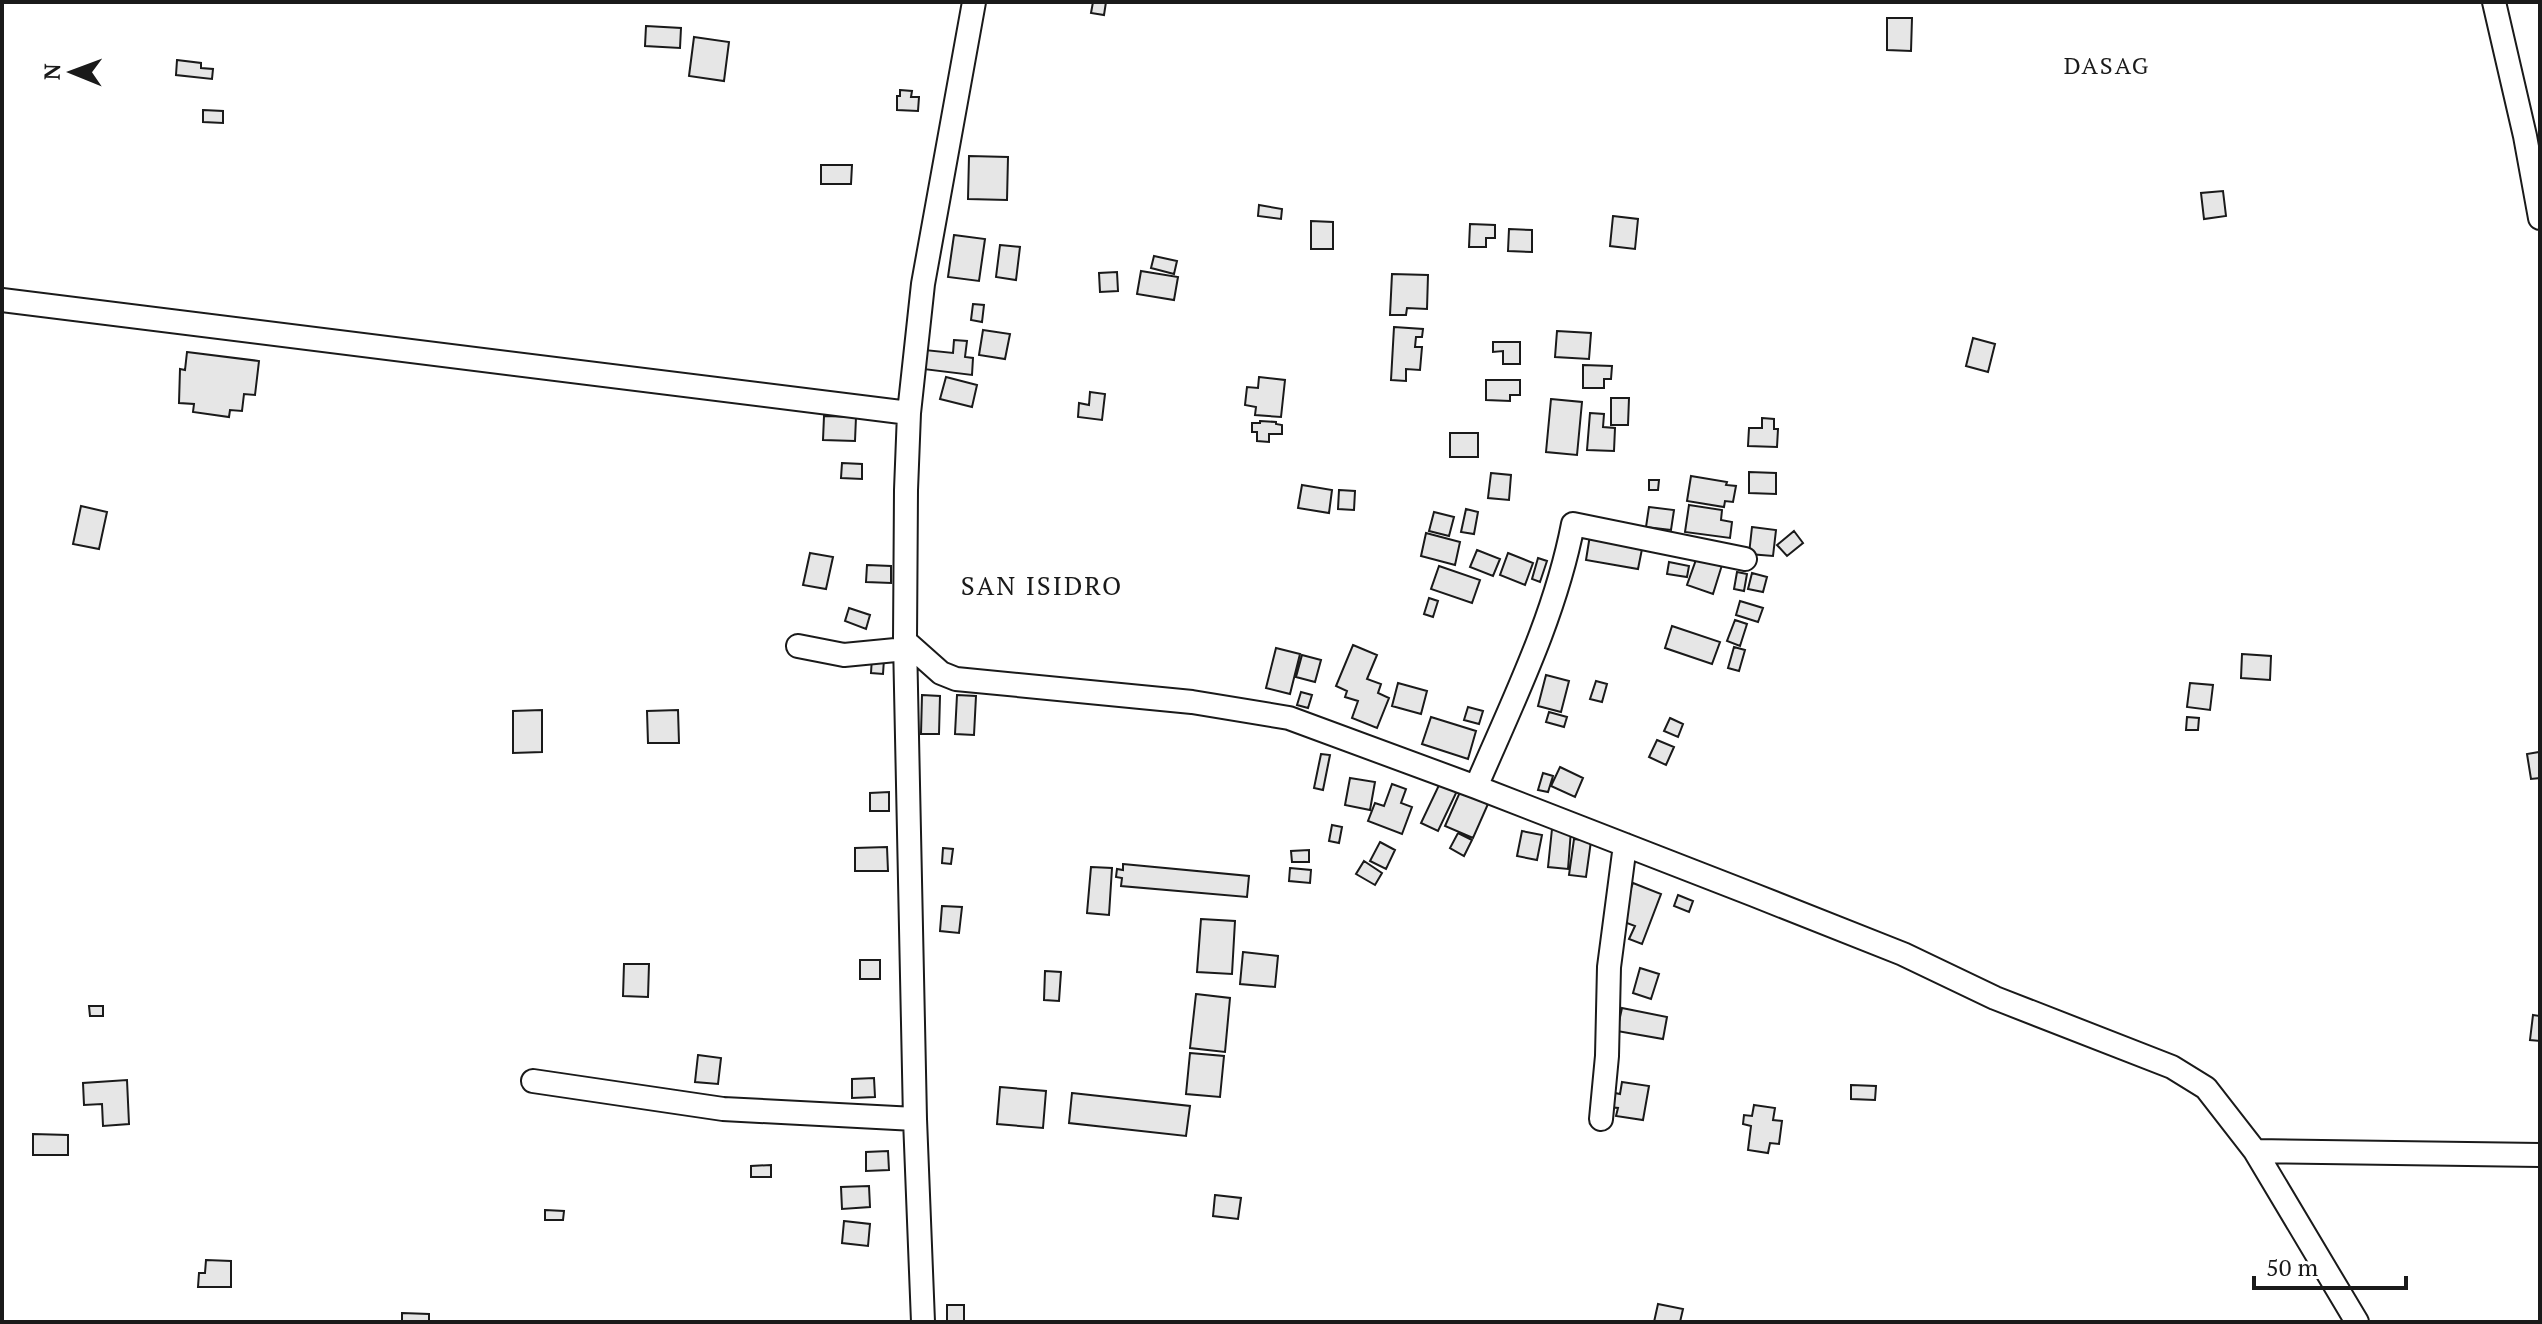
<svg xmlns="http://www.w3.org/2000/svg" width="2542" height="1324" font-family="'PT Serif',serif">
  <style>
    .building { fill: #e6e6e6; stroke: #1a1a1a; stroke-width: 2 }
    .lines { fill: none; stroke-linecap: round; stroke-linejoin: round }
    .minor-casing { stroke: #1a1a1a; stroke-width: 26 }
    .minor { stroke: #fff; stroke-width: 22 }
    .labels { text-anchor: middle; stroke-width: 6; stroke-linejoin: round; paint-order: stroke }
    .neighbourhood-label { font-size: 24px; letter-spacing: 2px; fill: #1a1a1a; stroke: #fff }
    .quarter-label { font-size: 26px; letter-spacing: 2px; fill: #1a1a1a; stroke: #fff }
  </style>
  <rect width="100%" height="100%" fill="#fff"/>
  <path class="building" d="M 1093,2 L 1106,2 L 1104,15 L 1091,13 Z
    M 1887,18 L 1912,18 L 1911,51 L 1887,50 Z
    M 646,26 L 681,28 L 680,48 L 645,46 Z
    M 694,37 L 729,42 L 724,81 L 689,76 Z
    M 177,60 L 201,63 L 201,68 L 213,69 L 212,79 L 176,75 Z
    M 900,90 L 912,91 L 911,97 L 919,97 L 918,111 L 897,110 L 897,96 L 900,96 Z
    M 203,110 L 223,111 L 223,123 L 203,122 Z
    M 969,156 L 1008,157 L 1007,200 L 968,199 Z
    M 821,165 L 852,165 L 851,184 L 821,184 Z
    M 2223,191 L 2226,216 L 2204,219 L 2201,193 Z
    M 1259,205 L 1282,209 L 1281,219 L 1258,216 Z
    M 1613,216 L 1638,219 L 1635,249 L 1610,246 Z
    M 1311,221 L 1333,222 L 1333,249 L 1311,249 Z
    M 1470,224 L 1495,225 L 1495,238 L 1486,238 L 1486,247 L 1469,247 Z
    M 1509,229 L 1532,230 L 1532,252 L 1508,251 Z
    M 954,235 L 985,239 L 979,281 L 948,277 Z
    M 1000,245 L 1020,247 L 1016,280 L 996,277 Z
    M 1154,256 L 1177,261 L 1174,274 L 1151,268 Z
    M 1141,271 L 1178,277 L 1174,300 L 1137,294 Z
    M 1117,272 L 1118,291 L 1100,292 L 1099,273 Z
    M 1392,274 L 1428,275 L 1427,309 L 1407,308 L 1406,315 L 1390,315 Z
    M 973,304 L 984,305 L 982,322 L 971,320 Z
    M 1394,327 L 1423,329 L 1422,337 L 1416,337 L 1415,347 L 1422,347 L 1420,370 L 1406,369 L 1406,381 L 1391,380 Z
    M 983,330 L 1010,334 L 1005,359 L 979,355 Z
    M 1557,331 L 1591,333 L 1589,359 L 1555,357 Z
    M 1973,338 L 1995,344 L 1988,372 L 1966,366 Z
    M 954,340 L 967,341 L 965,357 L 973,358 L 972,375 L 923,369 L 925,350 L 953,353 Z
    M 1493,342 L 1520,342 L 1520,364 L 1503,364 L 1503,351 L 1493,352 Z
    M 187,352 L 259,361 L 255,395 L 244,394 L 242,411 L 230,410 L 229,417 L 193,412 L 194,404 L 179,403 L 180,369 L 185,370 Z
    M 1583,365 L 1612,366 L 1611,379 L 1604,379 L 1604,388 L 1583,388 Z
    M 946,377 L 977,385 L 972,407 L 940,399 Z
    M 1259,377 L 1285,380 L 1281,417 L 1255,415 L 1256,407 L 1245,405 L 1247,387 L 1258,388 Z
    M 1486,380 L 1520,380 L 1520,395 L 1510,395 L 1510,401 L 1486,400 Z
    M 1090,392 L 1105,394 L 1102,420 L 1078,417 L 1079,403 L 1089,405 Z
    M 1611,398 L 1629,398 L 1628,425 L 1611,425 Z
    M 1551,399 L 1582,402 L 1577,455 L 1546,452 Z
    M 1590,413 L 1604,414 L 1603,427 L 1615,428 L 1614,451 L 1587,450 Z
    M 824,416 L 856,417 L 855,441 L 823,440 Z
    M 1762,418 L 1774,419 L 1774,429 L 1778,429 L 1777,447 L 1748,446 L 1749,428 L 1762,428 Z
    M 1260,421 L 1276,422 L 1276,424 L 1282,425 L 1282,434 L 1269,434 L 1269,442 L 1257,441 L 1257,432 L 1252,432 L 1252,423 L 1260,423 Z
    M 1450,433 L 1478,433 L 1478,457 L 1450,457 Z
    M 842,463 L 862,464 L 862,479 L 841,478 Z
    M 1749,472 L 1776,473 L 1776,494 L 1749,493 Z
    M 1491,473 L 1511,475 L 1509,500 L 1488,498 Z
    M 1691,476 L 1727,482 L 1726,485 L 1736,486 L 1733,502 L 1725,501 L 1724,507 L 1687,501 Z
    M 1649,480 L 1659,480 L 1658,490 L 1649,490 Z
    M 1302,485 L 1332,490 L 1329,513 L 1298,508 Z
    M 1339,490 L 1355,491 L 1354,510 L 1338,509 Z
    M 1689,505 L 1722,510 L 1721,520 L 1732,522 L 1730,538 L 1685,532 Z
    M 81,506 L 107,512 L 99,549 L 73,544 Z
    M 1649,507 L 1674,510 L 1671,530 L 1646,527 Z
    M 1466,509 L 1478,512 L 1474,534 L 1461,532 Z
    M 1434,512 L 1454,517 L 1449,536 L 1429,531 Z
    M 1752,527 L 1776,530 L 1773,556 L 1749,554 Z
    M 1794,531 L 1803,543 L 1787,556 L 1777,545 Z
    M 1426,533 L 1460,542 L 1455,565 L 1421,556 Z
    M 1590,535 L 1643,544 L 1638,569 L 1586,560 Z
    M 1477,550 L 1500,559 L 1493,576 L 1470,567 Z
    M 810,553 L 833,557 L 826,589 L 803,585 Z
    M 1508,553 L 1533,563 L 1525,585 L 1500,575 Z
    M 1697,557 L 1722,565 L 1713,594 L 1687,585 Z
    M 1538,558 L 1547,561 L 1540,582 L 1532,579 Z
    M 1669,562 L 1689,566 L 1687,577 L 1667,574 Z
    M 867,565 L 891,566 L 891,583 L 866,582 Z
    M 1439,566 L 1480,580 L 1472,603 L 1431,589 Z
    M 1737,572 L 1747,574 L 1744,591 L 1734,589 Z
    M 1752,573 L 1767,577 L 1763,592 L 1748,589 Z
    M 1429,598 L 1438,601 L 1433,617 L 1424,614 Z
    M 1740,601 L 1763,608 L 1758,622 L 1736,615 Z
    M 849,608 L 870,615 L 866,629 L 845,621 Z
    M 1735,620 L 1747,624 L 1740,646 L 1727,641 Z
    M 1672,626 L 1720,642 L 1712,664 L 1665,648 Z
    M 1353,645 L 1377,655 L 1367,679 L 1381,684 L 1378,693 L 1389,698 L 1377,728 L 1352,718 L 1358,701 L 1345,697 L 1347,691 L 1336,686 Z
    M 1734,647 L 1745,650 L 1739,671 L 1728,668 Z
    M 1276,648 L 1300,654 L 1290,694 L 1266,688 Z
    M 2242,654 L 2271,656 L 2270,680 L 2241,678 Z
    M 1302,655 L 1321,660 L 1315,682 L 1296,677 Z
    M 872,657 L 884,659 L 883,674 L 871,673 Z
    M 1546,675 L 1569,681 L 1561,712 L 1538,706 Z
    M 1596,681 L 1607,684 L 1602,702 L 1590,699 Z
    M 1398,683 L 1427,691 L 1421,714 L 1392,706 Z
    M 2190,683 L 2213,685 L 2210,710 L 2187,707 Z
    M 1301,692 L 1312,695 L 1308,708 L 1297,705 Z
    M 922,695 L 940,696 L 939,734 L 921,734 Z
    M 957,695 L 976,696 L 974,735 L 955,734 Z
    M 1468,707 L 1483,711 L 1479,724 L 1464,720 Z
    M 542,710 L 542,752 L 513,753 L 513,711 Z
    M 678,710 L 679,743 L 648,743 L 647,711 Z
    M 1549,712 L 1567,717 L 1564,727 L 1546,722 Z
    M 1431,717 L 1476,731 L 1468,759 L 1422,744 Z
    M 2187,717 L 2199,718 L 2198,730 L 2186,730 Z
    M 1670,718 L 1683,724 L 1678,737 L 1664,731 Z
    M 1657,740 L 1674,747 L 1666,765 L 1649,757 Z
    M 2539,752 L 2540,778 L 2531,779 L 2527,754 Z
    M 1321,754 L 1330,755 L 1323,790 L 1314,788 Z
    M 1560,767 L 1583,778 L 1575,797 L 1551,786 Z
    M 1543,773 L 1553,776 L 1548,792 L 1538,790 Z
    M 1350,778 L 1375,782 L 1370,810 L 1345,805 Z
    M 1440,783 L 1457,791 L 1438,831 L 1421,823 Z
    M 1392,784 L 1406,789 L 1401,803 L 1412,807 L 1402,834 L 1368,821 L 1375,803 L 1384,806 Z
    M 889,792 L 889,811 L 870,811 L 870,793 Z
    M 1460,792 L 1488,804 L 1473,838 L 1445,826 Z
    M 1332,825 L 1342,827 L 1339,843 L 1329,841 Z
    M 1552,829 L 1571,830 L 1568,869 L 1548,867 Z
    M 1522,831 L 1542,835 L 1537,860 L 1517,856 Z
    M 1458,833 L 1472,840 L 1464,856 L 1450,848 Z
    M 1574,839 L 1591,841 L 1586,877 L 1569,875 Z
    M 1380,842 L 1395,850 L 1386,869 L 1370,861 Z
    M 887,847 L 888,871 L 855,871 L 855,848 Z
    M 943,848 L 953,849 L 951,864 L 942,863 Z
    M 1309,850 L 1309,862 L 1292,862 L 1291,851 Z
    M 1364,861 L 1382,873 L 1375,885 L 1356,874 Z
    M 1123,864 L 1249,876 L 1247,897 L 1121,886 L 1122,878 L 1116,877 L 1117,869 L 1123,870 Z
    M 1091,867 L 1112,868 L 1109,915 L 1087,913 Z
    M 1290,868 L 1311,870 L 1310,883 L 1289,881 Z
    M 1633,883 L 1661,894 L 1642,944 L 1629,939 L 1635,926 L 1619,920 Z
    M 1678,895 L 1693,901 L 1689,912 L 1674,906 Z
    M 942,906 L 962,907 L 959,933 L 940,931 Z
    M 1201,919 L 1235,921 L 1232,974 L 1197,972 Z
    M 1243,952 L 1278,956 L 1275,987 L 1240,984 Z
    M 860,960 L 880,960 L 880,979 L 860,979 Z
    M 624,964 L 649,964 L 648,997 L 623,996 Z
    M 1640,968 L 1659,974 L 1651,999 L 1633,993 Z
    M 1045,971 L 1061,972 L 1059,1001 L 1044,1000 Z
    M 1196,994 L 1230,998 L 1225,1052 L 1190,1048 Z
    M 89,1006 L 103,1006 L 103,1016 L 90,1016 Z
    M 1622,1008 L 1667,1017 L 1663,1039 L 1617,1031 Z
    M 2533,1015 L 2540,1016 L 2540,1041 L 2530,1040 Z
    M 1190,1053 L 1224,1056 L 1220,1097 L 1186,1094 Z
    M 698,1055 L 721,1058 L 718,1084 L 695,1082 Z
    M 874,1078 L 875,1097 L 852,1098 L 852,1079 Z
    M 127,1080 L 129,1124 L 103,1126 L 102,1104 L 84,1105 L 83,1083 Z
    M 1622,1082 L 1649,1086 L 1643,1120 L 1616,1116 L 1618,1108 L 1608,1107 L 1610,1092 L 1620,1094 Z
    M 1851,1085 L 1876,1086 L 1875,1100 L 1851,1099 Z
    M 1000,1087 L 1046,1091 L 1043,1128 L 997,1124 Z
    M 1072,1093 L 1190,1106 L 1186,1136 L 1069,1123 Z
    M 1754,1105 L 1775,1108 L 1773,1120 L 1782,1121 L 1779,1144 L 1770,1143 L 1768,1153 L 1748,1150 L 1751,1126 L 1743,1124 L 1744,1115 L 1752,1116 Z
    M 33,1134 L 68,1135 L 68,1155 L 33,1155 Z
    M 888,1151 L 889,1170 L 866,1171 L 866,1152 Z
    M 771,1165 L 771,1177 L 751,1177 L 751,1166 Z
    M 869,1186 L 870,1207 L 842,1209 L 841,1187 Z
    M 1215,1195 L 1241,1198 L 1238,1219 L 1213,1216 Z
    M 545,1210 L 564,1211 L 563,1220 L 545,1220 Z
    M 844,1221 L 870,1224 L 868,1246 L 842,1243 Z
    M 206,1260 L 231,1261 L 231,1287 L 198,1287 L 199,1273 L 205,1273 Z
    M 1658,1304 L 1683,1309 L 1680,1322 L 1654,1322 Z
    M 947,1305 L 964,1305 L 964,1322 L 947,1322 Z
    M 402,1313 L 429,1314 L 429,1322 L 402,1322 Z"/>
  <g class="lines">
    <g class="minor-casing">
      <path id="minor" d="M 2494,2 L 2525,136 L 2540,218
        M 2,300 L 909,413
        M 905,641 L 941,673 L 956,679 L 1192,702 L 1289,718 L 1476,787 L 1754,895 L 1903,954 L 1995,998 L 2172,1067 L 2206,1088 L 2255,1151 L 2357,1322
        M 798,646 L 844,655 L 906,649
        M 1476,787 C 1513,701 1555,617 1573,524 L 1745,559
        M 533,1081 L 723,1109 L 915,1119
        M 1601,1119 L 1607,1056 L 1609,967 L 1625,845
        M 2255,1151 L 2540,1155
        M 923,1322 L 915,1119 L 905,641 L 906,490 L 909,413 L 923,284 L 974,2"/>
    </g>
    <use href="#minor" class="minor"/>
  </g>
  <g class="labels">
    <g class="neighbourhood-label">
      <text x="2107" y="74">DASAG</text>
    </g>
    <g class="quarter-label">
      <text x="1042" y="595">SAN ISIDRO</text>
    </g>
  </g>
  <rect width="2542" height="1324" fill="none" stroke="#1a1a1a" stroke-width="8"/>
  <g transform="translate(72 72) rotate(271)" stroke="#ffffff" stroke-width="6" paint-order="stroke">
  <path d="M0-6L14 30L0 20L-14 30Z" fill="#1a1a1a"/>
  <text y="-12" font-size="22" font-weight="bold" text-anchor="middle" fill="#1a1a1a">N</text>
  </g>
  <path d="M2254 1276v12h152v-12" fill="none" stroke="#1a1a1a" stroke-width="4"/>
  <text x="2266" y="1276" font-size="24" fill="#1a1a1a" stroke="#ffffff" stroke-width="6" paint-order="stroke">50 m</text>
</svg>
